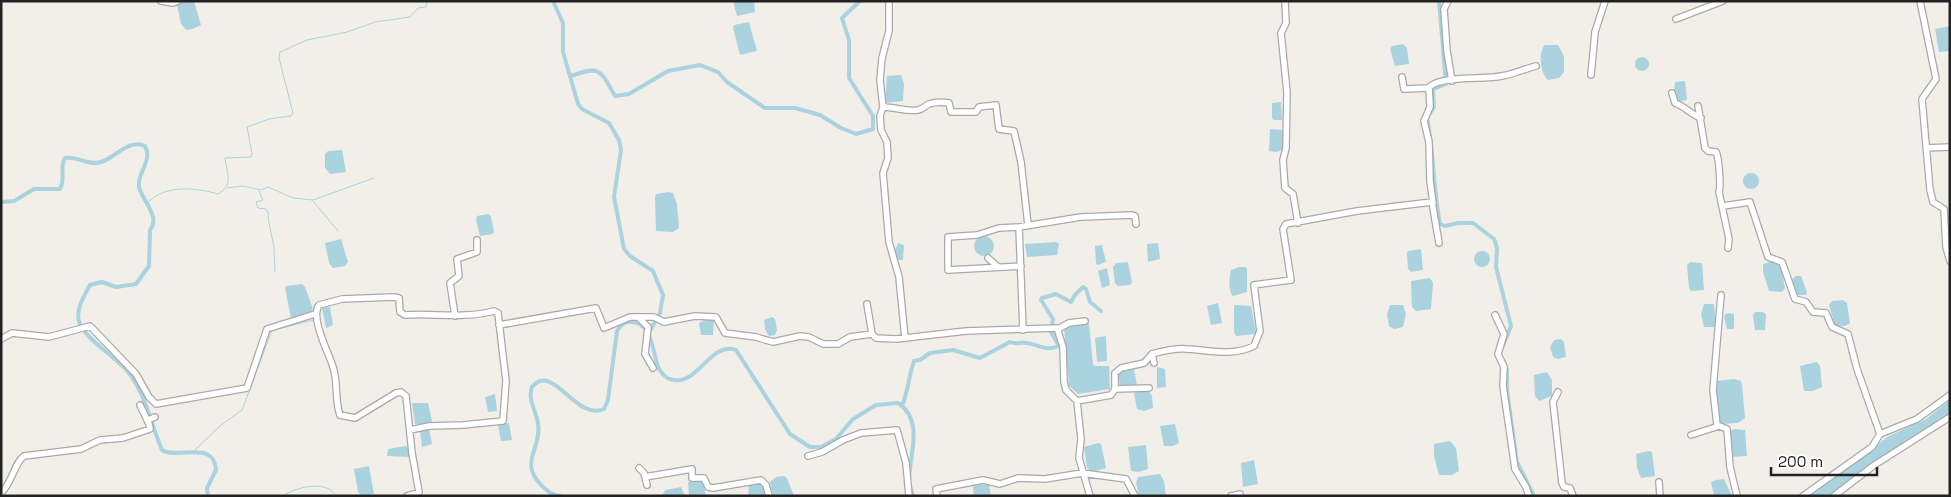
<svg xmlns="http://www.w3.org/2000/svg" width="1951" height="497" font-family="'Space Grotesk',sans-serif">
  <style>
    .water { fill: #aad3df }
    .lines { fill: none; stroke-linecap: round; stroke-linejoin: round }
    .stream { stroke: #aad3df; stroke-width: 1 }
    .canal { stroke: #aad3df; stroke-width: 4 }
    .minor-casing { stroke: #a9a9a9; stroke-width: 8 }
    .minor { stroke: #fff; stroke-width: 5.5 }
  </style>
  <rect width="100%" height="100%" fill="#f2efe9"/>
  <path class="water" d="M 183,1 L 194,1 L 201,25 L 193,29 L 186,30 L 181,24 L 177,5 Z
    M 733,1 L 754,1 L 755,12 L 737,16 Z
    M 749,22 L 757,51 L 740,55 L 733,28 L 734,25 Z
    M 1950,26 L 1950,51 L 1939,52 L 1935,29 Z
    M 1403,44 L 1407,48 L 1409,64 L 1395,66 L 1390,49 L 1392,46 Z
    M 1545,45 L 1558,45 L 1564,56 L 1564,72 L 1559,78 L 1548,80 C 1540,73 1538,52 1545,45 Z
    M1635 64a7 7 0 1 1 14 0a7 7 0 1 1-14 0Z
    M 901,75 L 904,84 L 903,101 L 885,103 L 887,76 Z
    M 1685,81 L 1687,100 L 1677,102 L 1674,93 L 1675,82 Z
    M 1281,102 L 1282,120 L 1274,120 L 1272,118 L 1272,103 Z
    M 1270,129 L 1283,130 L 1284,149 L 1277,152 L 1269,151 Z
    M 342,150 L 346,172 L 330,174 L 325,168 L 325,154 L 328,151 Z
    M1743 181a8 8 0 1 1 16 0a8 8 0 1 1-16 0Z
    M 668,192 L 673,193 L 677,204 L 679,228 L 673,232 L 656,231 L 655,197 L 656,194 Z
    M 488,214 L 491,216 L 494,232 L 492,234 L 480,236 L 476,220 L 477,216 Z
    M974 246a10 10 0 1 1 20 0a10 10 0 1 1-20 0Z
    M 341,239 L 348,262 L 345,266 L 333,268 L 329,263 L 325,243 Z
    M 1056,242 L 1059,244 L 1057,255 L 1027,257 L 1025,244 Z
    M 898,243 L 904,245 L 903,260 L 897,260 L 894,253 Z
    M 1158,243 L 1160,259 L 1148,262 L 1147,244 Z
    M 1102,245 L 1106,262 L 1098,265 L 1096,264 L 1095,246 Z
    M 1421,249 L 1423,270 L 1411,272 L 1408,269 L 1407,253 L 1408,251 Z
    M1474 259a8 8 0 1 1 16 0a8 8 0 1 1-16 0Z
    M 1774,261 L 1780,262 L 1785,288 L 1782,292 L 1769,291 L 1763,272 L 1763,264 Z
    M 1128,262 L 1132,282 L 1130,285 L 1118,286 L 1115,283 L 1113,267 L 1116,263 Z
    M 1690,262 L 1702,263 L 1704,290 L 1691,291 L 1689,288 L 1687,265 Z
    M 1239,267 L 1246,267 L 1247,270 L 1247,292 L 1233,296 C 1228,291 1229,277 1231,270 Z
    M 1107,268 L 1110,285 L 1102,288 L 1098,271 Z
    M 1796,276 L 1801,276 L 1807,292 L 1806,295 L 1796,295 L 1792,279 Z
    M 1430,278 L 1433,283 L 1431,309 L 1416,311 L 1412,307 L 1411,281 Z
    M 302,284 L 305,287 L 313,309 L 308,314 L 291,318 L 285,288 L 286,286 Z
    M 1843,300 L 1847,303 L 1850,323 L 1845,326 L 1835,326 L 1829,305 L 1832,301 Z
    M 1218,303 L 1222,323 L 1211,325 L 1207,306 Z
    M 1704,304 L 1714,304 L 1716,327 L 1704,327 L 1701,314 Z
    M 1236,305 L 1251,306 L 1256,332 L 1255,334 L 1236,336 L 1234,332 L 1234,306 Z
    M 1390,305 L 1403,305 L 1406,314 L 1403,327 L 1394,329 L 1389,326 L 1387,314 Z
    M 330,307 L 333,325 L 326,328 L 322,308 Z
    M 1755,312 L 1763,312 L 1766,314 L 1765,330 L 1755,330 L 1753,315 Z
    M 1727,313 L 1734,314 L 1734,329 L 1727,329 L 1724,316 Z
    M 772,317 L 775,319 L 777,330 L 775,335 L 769,336 L 765,329 L 764,320 Z
    M 705,320 L 714,320 L 713,335 L 701,335 L 699,323 Z
    M 1089,324 L 1093,364 L 1095,366 L 1109,366 L 1110,389 L 1078,394 L 1069,386 L 1064,328 L 1065,325 Z
    M 1106,336 L 1107,361 L 1097,362 L 1095,338 Z
    M 1561,339 L 1564,342 L 1566,357 L 1558,359 L 1553,357 L 1550,347 L 1554,340 Z
    M 1817,362 L 1820,366 L 1822,387 L 1813,391 L 1804,391 L 1800,366 Z
    M 1157,367 L 1165,369 L 1166,387 L 1157,388 Z
    M 1134,368 L 1137,386 L 1120,387 L 1118,373 L 1121,370 Z
    M 1547,372 L 1552,380 L 1552,396 L 1539,401 L 1535,396 L 1534,375 Z
    M 1734,379 L 1741,381 L 1742,385 L 1745,418 L 1738,423 L 1722,424 L 1719,421 L 1715,389 L 1716,381 Z
    M 1137,391 L 1149,391 L 1152,396 L 1153,408 L 1144,411 L 1137,409 L 1134,393 Z
    M 495,394 L 497,411 L 488,412 L 485,397 Z
    M 1950,400 L 1950,416 L 1829,496 L 1806,496 L 1831,481 L 1887,437 L 1926,419 Z
    M 412,403 L 428,403 L 432,421 L 430,424 L 415,424 Z
    M 509,423 L 512,440 L 501,441 L 498,425 Z
    M 1175,424 L 1179,443 L 1173,446 L 1164,446 L 1160,426 Z
    M 429,428 L 432,444 L 422,447 L 420,431 Z
    M 1735,429 L 1745,430 L 1747,456 L 1732,457 L 1730,431 Z
    M 1450,441 L 1456,448 L 1459,471 L 1452,475 L 1439,475 L 1434,456 L 1434,444 Z
    M 1098,443 L 1101,444 L 1106,468 L 1092,472 L 1087,468 L 1084,447 Z
    M 1146,445 L 1148,469 L 1138,472 L 1131,471 L 1128,447 Z
    M 406,446 L 409,448 L 409,457 L 387,456 L 388,449 Z
    M 1648,451 L 1652,452 L 1655,476 L 1641,478 L 1637,468 L 1636,454 Z
    M 1254,460 L 1258,484 L 1243,487 L 1241,463 Z
    M 369,466 L 374,494 L 362,496 L 358,492 L 354,469 Z
    M 1160,474 L 1164,481 L 1166,496 L 1139,496 L 1136,483 L 1138,477 Z
    M 784,476 L 787,478 L 794,496 L 773,496 L 770,482 L 776,477 Z
    M 1724,479 L 1732,496 L 1714,496 L 1711,482 L 1716,480 Z
    M 703,481 L 706,496 L 689,496 L 688,482 Z
    M 759,482 L 763,484 L 765,496 L 748,496 L 749,484 Z
    M 975,484 L 989,485 L 991,496 L 974,496 L 973,487 Z
    M 681,487 L 685,496 L 662,496 L 665,490 Z"/>
  <g class="lines">
    <path class="stream" d="M 227,188 L 243,186 L 261,190 L 268,187 L 293,198 L 313,200 L 374,178
      M 259,191 L 263,200 L 256,202 L 258,208 L 266,209 L 269,215 L 268,218 L 274,247 L 275,272
      M 313,201 L 338,231
      M 146,203 C 150,201 153,198 156,196 C 174,185 201,189 218,194 C 234,185 227,173 225,158 L 251,157 L 252,154 L 247,127 L 269,119 L 291,116 L 293,113 L 279,58 L 280,52 L 307,40 L 347,32 L 375,22 L 410,17 L 418,8 L 426,7 L 427,1
      M 281,328 L 314,320
      M 195,450 L 220,426 L 242,410 L 272,330
      M 7,490 L 17,471
      M 264,496 L 269,496
      M 283,496 C 296,487 327,479 336,496"/>
    <path class="canal" d="M 553,1 L 563,23 L 563,52 L 578,104 L 582,109 L 609,123 L 619,140 L 621,150 L 614,197 L 624,249 L 630,256 L 653,271 L 663,295 L 660,313 L 648,334
      M 1439,1 L 1446,84 L 1433,89 L 1434,107 L 1427,118 C 1434,153 1433,189 1440,224 L 1445,226 L 1458,223 L 1473,223 L 1494,239 L 1497,248 L 1496,267 L 1511,326 L 1503,346
      M 571,76 C 601,65 600,70 615,96 L 629,94 L 668,71 L 700,65 L 718,72 L 727,82 L 765,108 L 795,108 L 820,115 L 841,128 L 856,134 L 873,129 L 873,116 L 849,78 L 849,40 L 842,18 L 860,1
      M 1,202 L 14,201 L 34,189 L 60,189 C 66,179 59,168 65,158 C 78,156 88,166 101,162 C 115,158 129,138 145,146 C 153,161 137,172 139,187 C 142,200 161,217 150,230 L 149,266 L 136,284 L 116,287 L 102,282 L 90,285 C 84,296 74,312 80,324 C 88,341 116,357 129,373 C 146,395 151,424 162,450 C 177,460 214,439 216,470 L 207,488 L 208,496
      M 1503,360 L 1507,370 L 1507,391 L 1517,462 L 1534,496
      M 902,406 C 908,391 909,376 914,361 L 920,360 L 930,353 L 953,350 L 980,358 L 1010,342 C 1017,345 1020,342 1026,343 C 1039,344 1044,352 1059,346 L 1051,332 L 1053,319 L 1041,300 L 1042,298 L 1056,294 L 1071,302 L 1075,295 L 1083,287 L 1086,289 L 1090,302 L 1101,311
      M 910,486 L 913,496
      M 561,496 C 551,495 549,492 542,486 C 518,462 542,449 538,424 C 537,412 527,400 532,387 C 553,361 576,422 604,409 L 608,400 L 617,331 C 621,325 625,321 632,322 C 653,323 653,356 659,369 C 662,373 665,378 670,379 C 697,389 710,340 736,350 L 790,434 L 810,447 L 821,447 L 836,439 L 853,419 L 876,405 L 898,403 C 923,419 911,452 909,477"/>
    <g class="minor-casing">
      <path id="minor" d="M 161,1 L 173,3 L 178,1
        M 889,1 L 889,31 L 882,58 L 880,80 L 883,107 L 880,116 L 881,130 L 887,142 L 888,158 L 883,173 L 889,242 L 899,277 L 905,338
        M 1285,1 L 1286,23 L 1281,33 L 1287,92 L 1286,148 L 1283,160 L 1285,188 L 1293,194 L 1298,223
        M 1448,1 L 1444,9 L 1447,51 L 1452,81
        M 1920,1 L 1936,79 L 1922,99 L 1930,190 L 1933,202 L 1944,209 L 1946,247 L 1950,261
        M 1676,19 L 1723,1
        M 1591,75 L 1595,32 L 1605,1
        M 1402,77 L 1404,89 L 1428,88
        M 1672,93 L 1675,103 C 1686,107 1690,114 1701,118
        M 1698,106 L 1705,148 L 1708,151 L 1716,152 C 1719,157 1721,187 1719,192 L 1729,239 L 1728,248
        M 883,107 C 896,107 905,112 918,110 C 923,109 925,106 929,104 C 935,102 942,102 949,103 L 951,112 L 976,112 L 979,107 L 996,105 L 999,129 L 1014,131 L 1021,162 L 1028,225
        M 1926,148 L 1950,147
        M 1433,203 L 1430,181 L 1429,142 L 1424,121 L 1430,107 L 1429,87 C 1444,75 1483,80 1502,76 C 1513,74 1525,69 1536,66
        M 1723,206 L 1750,202 L 1768,257 L 1782,262 L 1795,299 L 1806,302 L 1813,312 L 1826,313 L 1832,327 L 1848,334 L 1857,369 L 1880,434
        M 1019,227 L 999,228 L 977,235 L 948,237 L 948,270 L 1021,266
        M 988,258 L 998,267
        M 1721,295 L 1713,390 L 1717,425 L 1727,429 L 1730,467 L 1737,496
        M 1495,315 L 1504,334 L 1498,354 L 1504,367 L 1503,386 L 1515,469 L 1526,487 L 1529,496
        M 455,316 L 450,283 L 459,276 L 457,259 L 477,252 L 477,240
        M 638,317 L 648,327 L 645,354 L 653,368
        M 499,325 L 596,308 L 604,328 L 630,317 L 654,317 L 664,322 L 695,316 L 716,317 L 725,333 L 756,337 L 773,342 L 800,336 L 809,337 L 823,344 L 838,344 L 850,337 L 872,334 L 867,304
        M 1058,329 L 1069,323 L 1085,321
        M 1023,330 L 1019,227 L 1081,217 L 1132,215 L 1135,216 L 1136,224
        M 872,334 L 876,338 L 896,339 L 966,331 L 1057,328 L 1063,347 L 1064,382 L 1066,390 L 1077,401 L 1081,439 L 1079,458 L 1090,496
        M 1,339 L 12,333 L 49,337 L 90,326 L 136,374 L 149,397 L 156,404 L 247,388 L 267,329 L 315,314
        M 1152,354 C 1163,351 1175,348 1187,349 C 1210,350 1231,357 1254,346 L 1260,331 L 1254,285 L 1291,280 L 1283,229 L 1286,224 L 1357,211 L 1432,202 L 1439,243
        M 1115,389 L 1149,388
        M 1558,392 L 1553,402 L 1562,483 L 1564,487 L 1570,488 L 1573,496
        M 1077,401 L 1111,395 L 1115,389 L 1115,373 L 1121,368 L 1144,363 L 1152,354 L 1154,363
        M 148,420 L 155,417
        M 1691,435 L 1719,426
        M 808,456 L 822,452 L 843,440 L 861,433 L 897,430 L 906,463 L 909,496
        M 639,468 L 644,473 L 647,485
        M 645,477 L 692,469 L 692,478 L 704,478 L 708,487 L 713,488 L 761,480 L 766,485 L 769,496
        M 1659,482 L 1660,496
        M 1,493 C 13,482 14,463 24,456 L 81,449 L 100,440 L 123,438 L 150,429 L 149,424 L 140,405
        M 407,496 L 419,492 L 412,453 L 406,396 L 401,392 L 396,393 L 355,418 L 340,415 C 334,399 339,381 332,364 C 328,352 310,317 319,305 L 342,299 L 393,297 L 399,298 L 400,312 L 405,315 C 435,313 464,319 494,311 L 498,313 L 506,381 L 503,421 L 463,425 L 429,426 L 410,430
        M 937,496 L 936,489 L 983,480 L 1000,484 L 1018,478 L 1045,479 L 1082,473 L 1126,479 L 1135,496
        M 1231,496 L 1240,494
        M 1803,496 L 1872,447 L 1880,434 L 1917,419 L 1950,395
        M 1834,496 L 1873,466 L 1950,417"/>
    </g>
    <use href="#minor" class="minor"/>
  </g>
  <rect width="1951" height="497" fill="none" stroke="#222222" stroke-width="5"/>
  <path d="M1771 467v8h106v-8" fill="none" stroke="#222222" stroke-width="2.5"/>
  <text x="1778" y="467" font-size="15" fill="#222222" stroke="#ffffff" stroke-width="4" paint-order="stroke">200 m</text>
</svg>
